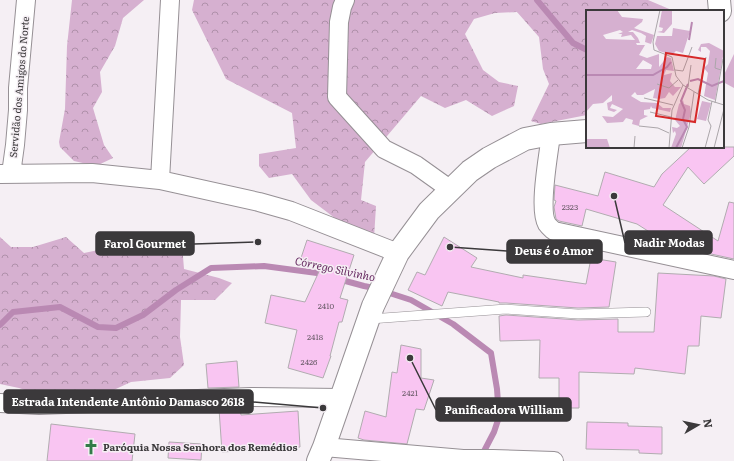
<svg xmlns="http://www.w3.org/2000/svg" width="734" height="461" font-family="Literata,serif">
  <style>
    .grass { fill: #d6b0d0 }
    .forest { fill: url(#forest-crowns) }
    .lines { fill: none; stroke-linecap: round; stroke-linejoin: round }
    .stream { stroke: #ba89b3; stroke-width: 6 }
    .building { fill: #f9c5f2; stroke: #b1acb0 }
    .lane-casing { stroke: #969095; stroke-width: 10 }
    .street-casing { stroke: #969095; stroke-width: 20 }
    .secondary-casing { stroke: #969095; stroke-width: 24 }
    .lane { stroke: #fff; stroke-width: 9 }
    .street { stroke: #fff; stroke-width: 18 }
    .secondary { stroke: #fff; stroke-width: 22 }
    .labels { text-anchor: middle; stroke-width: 3; stroke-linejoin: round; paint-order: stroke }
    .number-label { font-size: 8px; fill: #6a5c69 }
    .street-label { font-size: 10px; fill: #3b393b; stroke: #f5eff4 }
    .poi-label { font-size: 10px; font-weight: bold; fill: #3b393b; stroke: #f5eff4; text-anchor: start }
    .water-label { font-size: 11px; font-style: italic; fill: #672c62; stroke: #f5eff4 }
    .inset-river { fill: none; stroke: #ba89b3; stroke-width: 2 }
    .inset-road { fill: none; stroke: #aba6aa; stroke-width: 1 }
    .view { fill: #d62828; fill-opacity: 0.15; stroke: #d62828; stroke-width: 2 }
    .inset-edge { fill: none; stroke: #3b393b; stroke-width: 2 }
    .leader { fill: none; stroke: #3b393b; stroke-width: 1.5 }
    .callout-dot { fill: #3b393b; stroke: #f5eff4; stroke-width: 1.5 }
    .callout { fill: #3b393b; stroke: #3b393b; stroke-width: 1.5 }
    .callout-label { font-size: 11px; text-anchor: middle; font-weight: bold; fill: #fff }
  </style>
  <defs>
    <pattern id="forest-crowns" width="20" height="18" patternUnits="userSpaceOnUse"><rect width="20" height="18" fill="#d6b0d0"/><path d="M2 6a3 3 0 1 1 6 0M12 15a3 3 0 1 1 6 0" fill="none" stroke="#af90aa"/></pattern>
  </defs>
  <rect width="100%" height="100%" fill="#f5eff4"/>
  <path class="grass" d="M 734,54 L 734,88 L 723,82 L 723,77 Z"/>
  <path class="forest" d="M 72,0 L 144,0 L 123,18 L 115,46 L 100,72 L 102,92 L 93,108 L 104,145 L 113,158 L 96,166 L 74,161 L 60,147 L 59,142 L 65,109 L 67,46 Z
    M 194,0 L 648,0 L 674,11 L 587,11 L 587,115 L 541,124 L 531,121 L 549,84 L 543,69 L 539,37 L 517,12 L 495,13 L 474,19 L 465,34 L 483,70 L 499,82 L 518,86 L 514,106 L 492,116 L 466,100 L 445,108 L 421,96 L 365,162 L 361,200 L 376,206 L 374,238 L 348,228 L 311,200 L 292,174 L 269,178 L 259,166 L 259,154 L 296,148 L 292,113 L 226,79 L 192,10 Z
    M 0,237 L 11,247 L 33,247 L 66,237 L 84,253 L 113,247 L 158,250 L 182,244 L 184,269 L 219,278 L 232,283 L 215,300 L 181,300 L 180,337 L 184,365 L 170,378 L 131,382 L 92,400 L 49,398 L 19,388 L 0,384 Z"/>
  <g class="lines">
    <path class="stream" d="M 537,0 L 573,43 L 587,50
      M 338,279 L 364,286 L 374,288 L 411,300 L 453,324 L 491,353 L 497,389 L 499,417 L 494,432 L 481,457
      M 0,325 L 13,312 L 60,307 L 98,327 L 116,328 L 143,315 L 176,290 L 211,268 L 264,266 L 317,273 L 325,276"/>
  </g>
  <path class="building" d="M 691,147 L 734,147 L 734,156 L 704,184 L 688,167 L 663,205 L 718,241 L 729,202 L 734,203 L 734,259 L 670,245 L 637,224 L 586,209 L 582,226 L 559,221 L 556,219 L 554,207 L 556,201 L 554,200 L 555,185 L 598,196 L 605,172 L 654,187 L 662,174 Z
    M 444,237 L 477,258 L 471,267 L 523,278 L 523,275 L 586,284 L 591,258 L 616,262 L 609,307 L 578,308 L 506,303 L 499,303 L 499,302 L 448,292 L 442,306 L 408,290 L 417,272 L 425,275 Z
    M 307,240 L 354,255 L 340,298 L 348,300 L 342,322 L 339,322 L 330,356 L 331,356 L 323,378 L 288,368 L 297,330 L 265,323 L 271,295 L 305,302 L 322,265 L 301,258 Z
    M 658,273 L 714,276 L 726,279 L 721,318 L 701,316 L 699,346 L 688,346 L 685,374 L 635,368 L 634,374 L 579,372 L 579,408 L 559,408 L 559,378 L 539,378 L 540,340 L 500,341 L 499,316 L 506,315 L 578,320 L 618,319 L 618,332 L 654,332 Z
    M 401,345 L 421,349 L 421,378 L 434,380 L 424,410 L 416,409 L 407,444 L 364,440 L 358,438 L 365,411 L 386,417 L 392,372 L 397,373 Z
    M 237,361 L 239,387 L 208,388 L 206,364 Z
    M 240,408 L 241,415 L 298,411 L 300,447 L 222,452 L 219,409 Z
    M 587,422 L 628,423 L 628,426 L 662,427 L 662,454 L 639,453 L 639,450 L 586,449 Z
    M 51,424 L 135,434 L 132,461 L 47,461 Z
    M 169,442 L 202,444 L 201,460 L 168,458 Z"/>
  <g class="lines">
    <g class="lane-casing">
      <path id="lane" d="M 370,319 L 506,309 L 578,314 L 646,312"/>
    </g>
    <g class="street-casing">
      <path id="street" d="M 345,0 L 342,7 L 339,22 L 337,97 L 384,149 L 416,165 L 451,190
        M 551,134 C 549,153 538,209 547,224 C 549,227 552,229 554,231 L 734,270
        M 0,174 L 92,173 L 160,180 L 259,202 L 291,211 L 398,253
        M 11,174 L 15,145 L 18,110 L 18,88 L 26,0
        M 160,180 L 170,0
        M 0,403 L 39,405 L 251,397 L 341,398
        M 324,447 L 463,459 L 493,459 L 554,461"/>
    </g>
    <g class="secondary-casing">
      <path id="secondary" d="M 719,0 L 720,11
        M 318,461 L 324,447 L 373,306 L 398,253 L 429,211 L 470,171 L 489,158 L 525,139 L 551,134 L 587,131"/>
    </g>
    <use href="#lane" class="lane"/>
    <use href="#street" class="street"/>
    <use href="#secondary" class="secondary"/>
  </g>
  <defs>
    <g id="church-bare" transform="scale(1.2)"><path d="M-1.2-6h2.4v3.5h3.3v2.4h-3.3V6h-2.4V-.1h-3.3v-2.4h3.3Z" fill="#327b48" stroke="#f5eff4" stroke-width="2.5" paint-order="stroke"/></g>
  </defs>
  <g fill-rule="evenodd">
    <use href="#church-bare" x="91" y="447"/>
  </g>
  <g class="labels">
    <g class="number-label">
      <text x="570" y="210">2323</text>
      <text x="326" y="309">2410</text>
      <text x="315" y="340">2418</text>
      <text x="309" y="365">2426</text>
      <text x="410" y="396">2421</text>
    </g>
    <g class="street-label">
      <text transform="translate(19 87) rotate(-85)" y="4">Servidão dos Amigos do Norte</text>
    </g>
    <g class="poi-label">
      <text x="103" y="451">Paróquia Nossa Senhora dos Remédios</text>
    </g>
    <g class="water-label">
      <text transform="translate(335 269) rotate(12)" y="4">Córrego Silvinho</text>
    </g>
  </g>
  <g transform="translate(586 10)">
    <rect width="138" height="138" fill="#f5eff4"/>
    <path d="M 87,18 L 104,21 L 97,43 L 90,41 L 86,45 L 73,41 L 69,34 L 71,26 L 86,26 Z" fill="#d6b0d0"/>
    <path d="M 0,0 L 31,0 L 36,7 L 57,9 L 56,12 L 48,18 L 68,25 L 65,34 L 59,32 L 60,26 L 55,23 L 46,20 L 42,22 L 47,22 L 52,28 L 54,33 L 50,33 L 51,35 L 59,35 L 53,45 L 61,48 L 73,44 L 73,57 L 81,47 L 85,48 L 88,61 L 80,60 L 78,65 L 86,63 L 84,71 L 89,77 L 95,77 L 87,86 L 83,82 L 79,88 L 73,89 L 67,88 L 69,79 L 57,85 L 51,85 L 49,82 L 45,86 L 55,92 L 71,93 L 77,98 L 85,98 L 84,102 L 66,98 L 65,96 L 64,99 L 58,100 L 58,105 L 62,106 L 54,110 L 53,116 L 46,114 L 47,110 L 40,108 L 37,112 L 21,113 L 16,106 L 27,107 L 37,99 L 26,94 L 24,98 L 31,100 L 28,102 L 22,100 L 21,93 L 26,91 L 26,85 L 17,93 L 7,94 L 0,102 ZM 34,20 L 37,22 L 32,24 L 36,24 L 35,27 L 45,25 L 49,30 L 20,29 L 17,25 ZM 57,50 L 66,55 L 65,59 L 50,59 ZM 76,0 L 86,0 L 86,14 L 78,23 L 71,22 L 76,21 L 77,18 L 73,17 ZM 123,33 L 138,41 L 129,90 L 118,86 L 122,63 L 118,58 L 122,54 L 124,41 L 120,37 L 115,37 L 115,42 L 112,40 L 115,34 ZM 97,90 L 98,94 L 104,96 L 105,103 L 95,138 L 85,138 L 90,124 L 89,121 L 87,123 L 86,117 L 91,118 L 94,116 L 89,110 L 93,94 ZM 0,129 L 21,129 L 24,138 L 0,138 Z" fill="#d6b0d0" fill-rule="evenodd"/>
    <path d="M 116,91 L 125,93 L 120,111 L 111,109 Z" fill="#d6b0d0"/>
    <path class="inset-river" d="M 103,30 L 106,12M 0,65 L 67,65 L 81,57 L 85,52M 104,71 L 112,69 L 126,76 L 138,71M 90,138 L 101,117 L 97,109 L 99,100 L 95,91 L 102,74"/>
    <path class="inset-road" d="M 74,0 L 67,32 L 68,40 L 86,47 L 90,66 L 97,75 L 122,90 L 138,95M 130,48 L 129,58 L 135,60M 89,60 L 97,61 L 106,37M 71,74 L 83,78 L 92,70M 102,77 L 105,55M 112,84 L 120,47M 58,88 L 87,95M 129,93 L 137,49M 64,102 L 85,107M 53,116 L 72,118 L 83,123M 48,138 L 49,126M 83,138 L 86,100 L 97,75M 96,138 L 103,117 L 108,82M 119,138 L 125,116 L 122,110 L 126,91M 128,138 L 138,99"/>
    <path class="view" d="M 80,43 L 119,49 L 109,112 L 70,106 Z"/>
    <rect width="138" height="138" class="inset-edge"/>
  </g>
  <path class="leader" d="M614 196L625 243M258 242L194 244M450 247L507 251M323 408L253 402M410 358L436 410"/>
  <g class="callout-dot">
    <circle cx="614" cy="196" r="4"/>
    <circle cx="258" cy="242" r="4"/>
    <circle cx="450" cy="247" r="4"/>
    <circle cx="323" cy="408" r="4"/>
    <circle cx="410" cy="358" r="4"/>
  </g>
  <g class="callout">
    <rect x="625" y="231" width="87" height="23" rx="4"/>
    <rect x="96" y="232" width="98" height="23" rx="4"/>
    <rect x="507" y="240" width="95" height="23" rx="4"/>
    <rect x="4" y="390" width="249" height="23" rx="4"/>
    <rect x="436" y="398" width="135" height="23" rx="4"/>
  </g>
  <g class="callout-label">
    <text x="669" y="247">Nadir Modas</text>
    <text x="145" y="248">Farol Gourmet</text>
    <text x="554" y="255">Deus é o Amor</text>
    <text x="128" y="406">Estrada Intendente Antônio Damasco 2618</text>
    <text x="504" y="414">Panificadora William</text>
  </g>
  <g transform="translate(698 425) rotate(81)" stroke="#f5eff4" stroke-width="3" paint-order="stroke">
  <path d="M0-3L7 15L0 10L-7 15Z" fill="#3b393b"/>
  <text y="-6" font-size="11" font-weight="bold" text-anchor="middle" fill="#3b393b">N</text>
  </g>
</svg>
